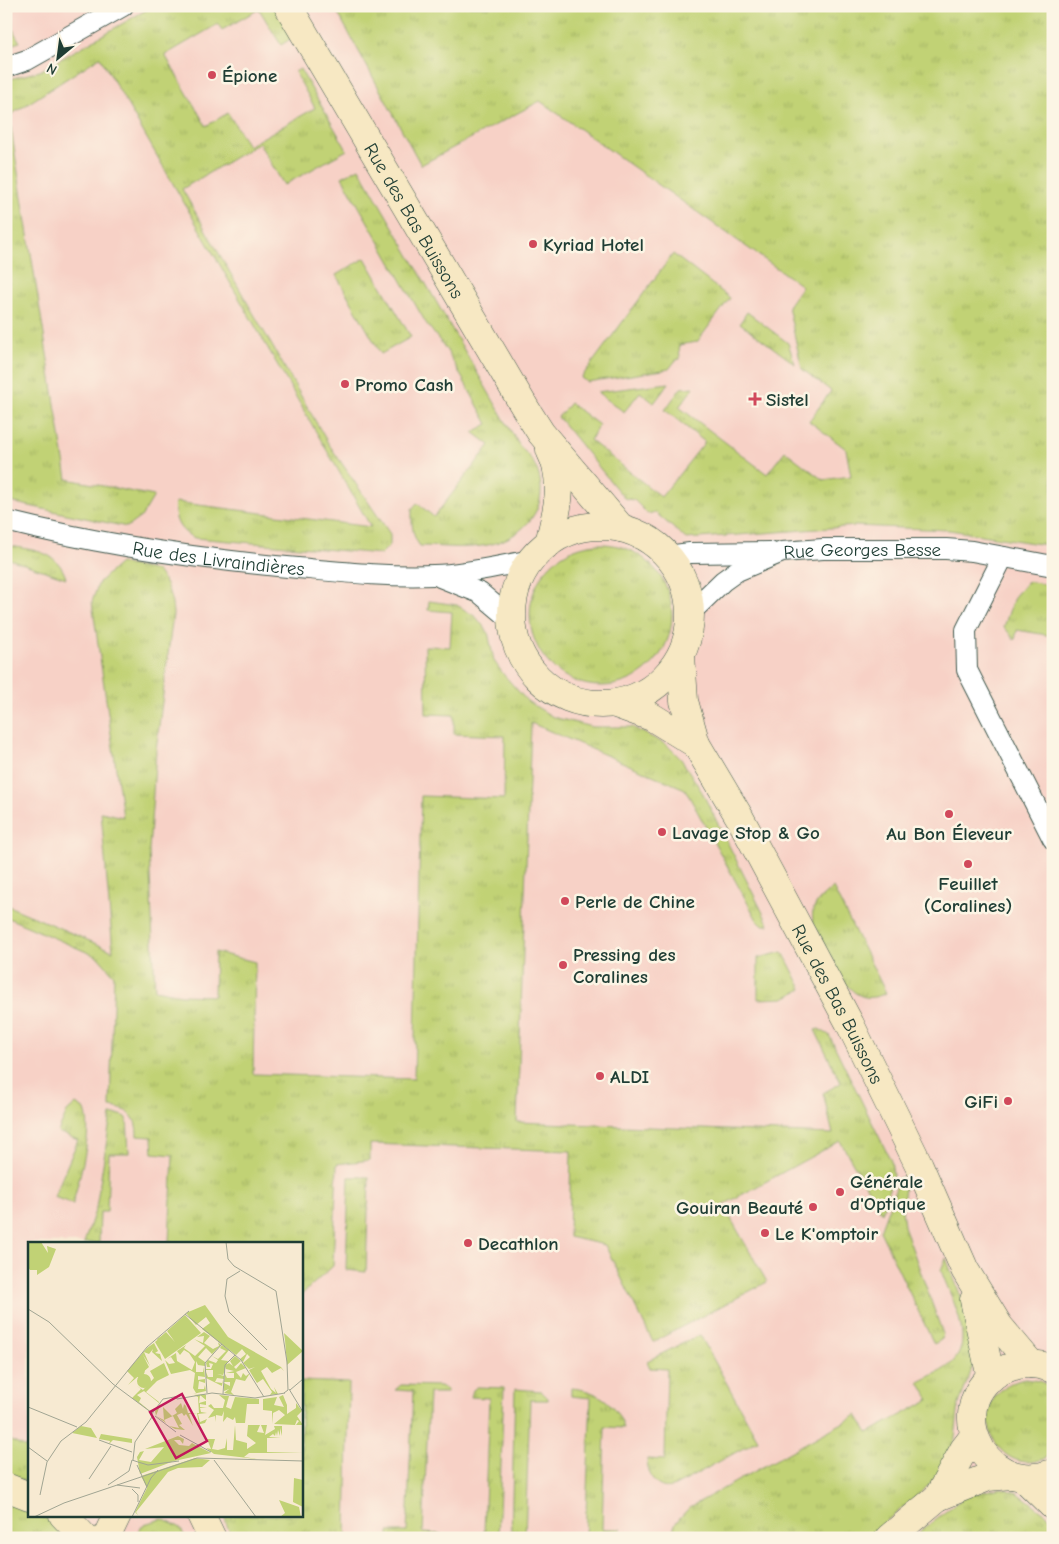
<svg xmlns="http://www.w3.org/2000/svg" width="1059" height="1544" font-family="'Comic Neue',sans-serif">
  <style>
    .built { fill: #f7d1c6; fill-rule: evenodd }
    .grass { fill: url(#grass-tufts); stroke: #708854 }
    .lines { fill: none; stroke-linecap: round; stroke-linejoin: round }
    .street-casing { stroke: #3f574c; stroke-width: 22 }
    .secondary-casing { stroke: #3f574c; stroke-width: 29 }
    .street { stroke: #fff; stroke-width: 20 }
    .secondary { stroke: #f7e8c3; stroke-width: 28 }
    .poi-dot { fill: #d1495b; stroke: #fcf5e5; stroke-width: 2 }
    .labels { text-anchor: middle; stroke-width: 5; stroke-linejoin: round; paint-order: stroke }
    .poi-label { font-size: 19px; font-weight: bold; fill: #1f3d34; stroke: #fcf5e5; text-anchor: start }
    .street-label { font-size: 19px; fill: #1f3d34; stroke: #fcf5e5 }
    .inset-road { fill: none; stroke: #a1a593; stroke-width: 1 }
    .view { fill: #c2185b; fill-opacity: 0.15; stroke: #c2185b; stroke-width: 2.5 }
    .inset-edge { fill: none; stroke: #1f3d34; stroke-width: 2.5 }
  </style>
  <defs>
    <pattern id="grass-tufts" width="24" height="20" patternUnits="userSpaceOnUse" patternTransform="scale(1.25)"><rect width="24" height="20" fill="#c1d275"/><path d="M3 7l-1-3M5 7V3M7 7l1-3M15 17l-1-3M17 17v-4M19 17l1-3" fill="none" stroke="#a5b566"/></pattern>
  </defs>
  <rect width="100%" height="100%" fill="#fcf5e5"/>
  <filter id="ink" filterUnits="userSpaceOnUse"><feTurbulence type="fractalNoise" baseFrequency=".02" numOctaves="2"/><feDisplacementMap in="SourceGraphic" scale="10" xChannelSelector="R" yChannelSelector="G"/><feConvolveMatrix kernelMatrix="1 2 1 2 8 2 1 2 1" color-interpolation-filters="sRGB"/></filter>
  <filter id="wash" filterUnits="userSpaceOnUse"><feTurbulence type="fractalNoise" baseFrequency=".0096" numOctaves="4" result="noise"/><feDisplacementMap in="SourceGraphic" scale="20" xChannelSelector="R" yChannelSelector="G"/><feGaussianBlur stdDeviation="1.12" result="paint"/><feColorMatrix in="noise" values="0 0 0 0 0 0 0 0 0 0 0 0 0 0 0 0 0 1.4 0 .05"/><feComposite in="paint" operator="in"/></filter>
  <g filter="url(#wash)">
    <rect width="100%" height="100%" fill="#f7ead2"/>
    <path class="built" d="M 6,6 L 334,6 L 421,164 L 540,101 L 802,286 L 1053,178 L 1053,1538 L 6,1538 L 6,494 L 45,499 L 6,279 ZM 29,1243 L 301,1243 L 301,1515 L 29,1515 Z"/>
    <path class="grass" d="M 6,6 L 9,6 L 14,32 L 20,42 L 6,46 Z
      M 153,6 L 275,6 L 292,38 L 281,45 L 259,9 L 222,30 L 218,24 L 165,55 L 206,126 L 228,113 L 248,146 L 315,108 L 295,72 L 300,69 L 347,150 L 284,185 L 259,143 L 182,189 L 328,443 L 390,534 L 390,545 L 381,554 L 195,538 C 179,532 173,518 175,502 L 371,527 L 100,57 L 9,116 L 67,479 L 154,496 L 142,516 L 127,527 L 6,501 C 6,478 10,443 6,422 L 6,80 L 40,71 Z
      M 334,6 L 1053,6 L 1053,546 L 949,530 L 856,526 L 686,539 L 656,513 L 648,514 L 634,500 L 624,498 L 558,417 L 570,403 L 599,425 L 590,440 L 661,497 L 705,442 L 665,410 L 681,388 L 694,387 L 679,407 L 767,474 L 785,451 L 823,480 L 851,476 L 846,449 L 809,421 L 831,391 L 802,369 L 788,306 L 802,286 L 540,101 L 421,165 Z
      M 359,168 L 519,445 C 525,452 534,461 537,470 C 553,509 519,542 481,546 C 461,549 440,546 420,546 C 411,535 412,522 412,509 L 417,503 L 434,517 L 490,445 L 473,432 L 488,424 L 446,349 L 426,323 L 342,177 Z
      M 673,254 L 730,298 L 697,342 L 679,345 L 680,359 L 676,360 L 669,369 L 587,382 L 581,378 Z
      M 365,258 L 411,337 L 381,354 L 336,275 Z
      M 747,312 L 788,343 L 795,364 L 740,323 Z
      M 669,383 L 654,403 L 640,392 L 624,412 L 597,392 Z
      M530 615a71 71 0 1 1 142 0a71 71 0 1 1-142 0Z
      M 6,545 C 32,551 57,549 66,578 L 6,558 Z
      M 120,563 L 157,571 C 168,585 172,597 173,614 L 156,750 L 149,850 L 155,990 L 181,995 L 214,996 L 215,952 L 255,962 L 253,1074 L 414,1079 L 421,796 L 504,799 L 505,736 L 454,734 L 454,715 L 426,714 L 425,646 L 450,647 L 452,612 L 428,610 L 429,601 L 457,605 L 476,617 L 488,632 L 494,661 L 504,675 L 527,701 L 553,717 L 592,727 L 632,727 L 667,745 L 681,759 L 702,792 L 769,925 L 762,925 L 757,920 L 685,789 L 531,723 L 517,1122 L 833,1134 L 823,1093 L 841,1083 L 815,1030 L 819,1029 L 829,1035 L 891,1161 L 893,1175 L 882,1213 L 840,1141 L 723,1205 L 767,1282 L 653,1342 L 605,1245 L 569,1237 L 571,1151 L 370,1144 L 370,1160 L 337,1164 L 333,1266 L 301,1295 L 301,1243 L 169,1243 L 173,1155 L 153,1153 L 152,1137 L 137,1136 C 137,1117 130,1109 110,1107 L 114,975 L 98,957 L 6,917 L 6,905 L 113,951 L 101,812 L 123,817 L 92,602 L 99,582 Z
      M 1028,581 L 1053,586 L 1053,636 L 1017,630 L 1015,640 L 1004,627 L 1014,597 Z
      M 833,888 L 886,993 C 869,1001 858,998 846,984 L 814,924 C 808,908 821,897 833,888 Z
      M 783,952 L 802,989 L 784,998 L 758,999 L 758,958 Z
      M 76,1104 L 85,1110 C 94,1134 78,1179 73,1204 L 54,1197 L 78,1140 L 58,1132 L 67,1112 Z
      M 111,1115 L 121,1115 L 127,1118 L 129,1153 L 109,1153 L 107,1212 L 100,1212 L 99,1243 L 84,1243 L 96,1208 Z
      M 349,1177 L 369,1177 L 366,1272 L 346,1270 Z
      M 900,1177 L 906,1181 L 902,1210 L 904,1226 L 943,1334 L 941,1340 L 934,1344 L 880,1231 Z
      M 946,1258 L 967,1312 L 976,1358 L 959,1404 L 954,1446 L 936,1477 L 923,1491 L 866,1538 L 670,1538 L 676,1522 L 690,1507 L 857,1415 L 868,1433 L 929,1400 L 919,1382 C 930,1376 944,1371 953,1362 C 976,1338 949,1295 941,1270 Z
      M 700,1335 L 758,1440 L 675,1486 C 656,1493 648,1475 647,1459 L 665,1460 L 667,1369 L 650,1368 L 647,1361 Z
      M 1025,1379 L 1039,1381 L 1053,1387 L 1053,1454 C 996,1490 956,1393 1025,1379 Z
      M 301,1381 L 349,1383 L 346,1538 L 231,1538 L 224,1515 L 301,1515 Z
      M 401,1385 L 441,1386 L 447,1390 L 447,1393 L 429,1393 L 423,1533 L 441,1534 L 441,1538 L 389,1537 L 389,1532 L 407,1532 L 413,1391 L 395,1390 Z
      M 477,1387 L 504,1388 L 498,1538 L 466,1536 L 466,1534 L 484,1534 L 489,1398 L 471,1397 L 473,1390 Z
      M 571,1388 C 597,1390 615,1402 624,1428 L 605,1427 L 602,1529 L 621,1529 L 619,1538 L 567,1538 L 585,1537 L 591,1398 L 571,1396 Z
      M 515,1389 L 541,1391 L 548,1398 L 548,1400 L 530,1400 L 525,1536 L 543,1538 L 511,1538 Z
      M 6,1439 L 29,1449 L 29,1483 L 6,1474 Z
      M 1001,1488 L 1018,1493 L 1049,1516 L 1053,1520 L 1053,1538 L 922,1538 L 919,1532 L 967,1495 Z
      M 6,1502 L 29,1512 L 29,1515 C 47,1515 61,1527 75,1538 L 6,1538 Z
      M 162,1519 L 179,1527 L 186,1538 L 133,1538 L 144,1524 Z"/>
  </g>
  <g filter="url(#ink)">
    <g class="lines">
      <g class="street-casing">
        <g id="street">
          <path d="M 6,67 L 27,60 L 123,6"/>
          <path id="s1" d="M 6,521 C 102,545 199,559 298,568 C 342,572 389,577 434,575 C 466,574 499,566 531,560"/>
          <path d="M 667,556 L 690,553 L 770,552"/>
          <path d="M 1003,557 L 966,630 L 967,670 L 1053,839"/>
          <path d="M 440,577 L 480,593 L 512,620"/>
          <path id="s2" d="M 691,612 L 723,581 L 737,571 L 782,552 L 823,549 L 946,549 L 972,551 L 1053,566"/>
        </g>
      </g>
      <g class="secondary-casing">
        <g id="secondary">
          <path id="s3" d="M 288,6 L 527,411 L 541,433 L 621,528"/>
          <circle cx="601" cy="615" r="89"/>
          <path d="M 549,543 C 557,511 566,481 550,450"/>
          <path id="s4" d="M 681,656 L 684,701 L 696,744 L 740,818 L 850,1024 L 919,1165 L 965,1270 L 999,1326 L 1031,1364"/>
          <path d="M 616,704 L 652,717 L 696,744"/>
          <path d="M 974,1300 L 991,1378"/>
          <path d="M 1053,1369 C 1038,1363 1023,1362 1008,1368 C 939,1393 978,1500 1053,1473"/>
          <path d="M 1024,1478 L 1053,1506"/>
          <path d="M 6,1487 L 29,1496"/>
          <path d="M 938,1497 L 964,1449 L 974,1436"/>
          <path d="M 63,1515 L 85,1538"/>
          <path d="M 201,1515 L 212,1538"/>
          <path d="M 106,1538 L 117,1515"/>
          <path d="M 889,1538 L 938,1497 L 988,1477 L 1011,1475"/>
        </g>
      </g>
      <use href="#street" class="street"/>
      <use href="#secondary" class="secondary"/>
    </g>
  </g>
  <g class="poi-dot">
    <circle cx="212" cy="75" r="5"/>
    <circle cx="533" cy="244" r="5"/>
    <circle cx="345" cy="384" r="5"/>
    <path d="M752.5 391.5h5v5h5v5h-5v5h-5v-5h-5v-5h5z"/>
    <circle cx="949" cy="814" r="5"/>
    <circle cx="662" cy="832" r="5"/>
    <circle cx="968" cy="864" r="5"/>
    <circle cx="565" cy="901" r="5"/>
    <circle cx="563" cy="965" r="5"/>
    <circle cx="600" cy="1076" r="5"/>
    <circle cx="1008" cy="1101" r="5"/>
    <circle cx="840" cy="1192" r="5"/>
    <circle cx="813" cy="1207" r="5"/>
    <circle cx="765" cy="1233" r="5"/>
    <circle cx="468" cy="1243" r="5"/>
  </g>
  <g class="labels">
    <g class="poi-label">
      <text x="222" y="82">Épione</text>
      <text x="543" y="251">Kyriad Hotel</text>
      <text x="355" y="391">Promo Cash</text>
      <text x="766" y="406">Sistel</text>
      <text x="672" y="839">Lavage Stop &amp; Go</text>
      <text x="949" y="840" text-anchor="middle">Au Bon Éleveur</text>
      <text x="968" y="890" text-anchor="middle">Feuillet<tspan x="968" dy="22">(Coralines)</tspan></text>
      <text x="575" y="908">Perle de Chine</text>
      <text x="573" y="961">Pressing des<tspan x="573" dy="22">Coralines</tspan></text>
      <text x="610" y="1083">ALDI</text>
      <text x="998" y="1108" text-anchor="end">GiFi</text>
      <text x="850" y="1188">Générale<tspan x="850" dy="22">d'Optique</tspan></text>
      <text x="803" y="1214" text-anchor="end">Gouiran Beauté</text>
      <text x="775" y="1240">Le K'omptoir</text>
      <text x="478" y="1250">Decathlon</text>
    </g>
    <g class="street-label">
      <text dy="7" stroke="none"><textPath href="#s3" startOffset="249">Rue des Bas Buissons</textPath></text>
      <text dy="7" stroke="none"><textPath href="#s2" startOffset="191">Rue Georges Besse</textPath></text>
      <text dy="7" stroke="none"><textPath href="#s1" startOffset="216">Rue des Livraindières</textPath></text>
      <text dy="7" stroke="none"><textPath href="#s4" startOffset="386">Rue des Bas Buissons</textPath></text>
    </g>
  </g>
  <g transform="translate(28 1242)">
    <rect width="275" height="275" fill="#f7ead2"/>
    <path d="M 0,0 L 13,0 L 20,11 L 19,4 L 28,7 L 21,25 L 9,33 L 9,28 L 2,28 L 0,25 ZM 177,63 L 200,95 L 253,125 L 256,129 L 253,126 L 244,131 L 239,125 L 233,129 L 243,147 L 248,151 L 246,145 L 250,152 L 242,153 L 244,150 L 235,137 L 229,141 L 221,128 L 227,125 L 221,127 L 215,121 L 222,115 L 219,112 L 215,120 L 212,117 L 218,112 L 214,107 L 208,113 L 174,87 L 182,81 L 178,75 L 168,83 L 158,71 ZM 157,73 L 173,91 L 137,117 L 127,100 L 138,90 L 147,100 L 139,89 ZM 176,90 L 182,94 L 176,101 L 185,107 L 191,104 L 190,100 L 193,103 L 184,112 L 178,106 L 170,115 L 177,120 L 177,124 L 170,123 L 168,119 L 168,130 L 175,130 L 176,125 L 177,135 L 170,134 L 170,138 L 177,137 L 177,141 L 171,139 L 170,147 L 176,147 L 177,143 L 178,149 L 165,152 L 168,151 L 165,146 L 167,131 L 162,128 L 143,132 L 137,118 L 141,122 L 147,121 L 143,115 L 139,117 L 148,111 L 149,119 L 164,128 L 167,120 L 161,111 L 156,108 L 152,113 L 149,109 L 158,103 L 156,106 L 167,114 L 177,104 L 166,97 L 175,101 L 176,94 L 169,95 ZM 256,91 L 275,109 L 259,123 L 257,98 ZM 126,101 L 130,109 L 127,111 L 132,112 L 134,119 L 124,110 L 125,107 L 121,112 L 116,110 L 122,124 L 115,113 L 121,125 L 100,143 L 106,136 L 99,129 L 119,106 ZM 194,103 L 201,108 L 193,118 L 200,119 L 195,133 L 189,132 L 196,134 L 196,137 L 189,136 L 187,140 L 194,141 L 195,138 L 194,144 L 178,136 L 178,130 L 180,135 L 185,135 L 185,128 L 178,128 L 178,127 L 183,127 L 185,122 L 181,121 L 182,125 L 179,125 L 178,121 L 180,118 L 188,121 L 190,118 L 184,114 L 190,117 L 198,109 L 192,106 ZM 207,114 L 213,119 L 206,125 L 208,127 L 213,121 L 218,126 L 208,130 L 213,136 L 215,131 L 218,134 L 222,131 L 217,139 L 208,137 L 203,150 L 206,153 L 196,151 L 201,147 L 196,149 L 196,141 L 202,144 L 202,140 L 196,140 L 197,132 L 199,136 L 206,136 L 206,131 L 198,131 L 206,129 L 198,127 L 198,123 L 201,121 L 205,124 L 202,119 ZM 136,121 L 141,133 L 129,139 L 118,150 L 131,160 L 131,161 L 116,149 L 109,153 L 113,156 L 111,160 L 122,169 L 127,168 L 124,171 L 104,156 L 113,147 L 109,144 L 115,148 L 126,136 L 122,129 ZM 176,152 L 178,153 L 178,158 L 172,153 L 171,161 L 178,159 L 178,163 L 172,162 L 172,165 L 179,165 L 172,166 L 173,170 L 179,171 L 170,172 L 172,180 L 179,177 L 177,181 L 168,183 L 171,182 L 169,171 L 161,172 L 165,184 L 158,172 L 156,174 L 154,171 L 149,173 L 154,182 L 151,183 L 157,188 L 147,187 L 141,184 L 151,186 L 145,174 L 136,178 L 138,181 L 128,174 L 127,169 L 133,161 L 128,174 L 136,178 L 135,165 L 144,174 L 149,171 L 147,167 L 153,161 L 155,167 L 156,162 L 158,164 L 160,171 L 171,171 L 170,155 L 166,153 ZM 191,153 L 201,154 L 198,165 L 203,167 L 207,155 L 231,157 L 231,162 L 219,162 L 217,181 L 208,181 L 207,175 L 205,178 L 199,175 L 195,180 L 196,169 L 194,174 L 188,173 L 187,180 L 187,174 L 180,176 L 186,168 L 180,164 L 183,162 L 186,166 L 195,166 L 197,158 ZM 255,153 L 259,163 L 259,172 L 268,166 L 268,161 L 274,169 L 269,174 L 275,183 L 268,183 L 271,179 L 269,178 L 267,183 L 246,182 L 257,173 L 251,168 L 245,171 L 244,182 L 244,169 L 235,168 L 235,157 L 249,155 L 246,163 L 256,165 L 251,155 ZM 207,183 L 208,198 L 219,201 L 219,207 L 228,201 L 219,194 L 220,183 L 232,183 L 229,190 L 236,191 L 233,183 L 239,183 L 237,193 L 247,187 L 246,184 L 254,184 L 254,194 L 252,186 L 252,194 L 250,188 L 249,194 L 248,190 L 247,194 L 245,192 L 241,195 L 253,196 L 239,196 L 239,210 L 275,211 L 221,211 L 216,215 L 229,217 L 186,212 L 178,206 L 183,207 L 179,197 L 187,197 L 184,207 L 190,208 L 197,206 L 199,196 L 199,208 L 205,208 ZM 53,184 L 63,186 L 69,196 L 44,191 ZM 73,192 L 104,197 L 104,201 L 85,198 L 81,202 L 82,199 L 71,197 ZM 150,194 L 156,197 L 155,202 L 152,198 L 146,198 L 151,203 L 161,204 L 164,201 L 183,211 L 146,219 L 112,232 L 109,215 L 112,210 L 116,209 L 111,218 L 123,220 L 136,205 L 117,207 ZM 167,216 L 182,218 L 174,225 L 150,226 L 140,230 L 108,270 L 110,273 L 107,270 L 119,246 L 113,234 ZM 266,236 L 275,238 L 275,265 L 265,260 ZM 251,258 L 271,265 L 273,275 L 252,275 L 257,271 Z" fill="#c1d275"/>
    <path d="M 148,83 L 158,99 L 150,104 L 140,89 ZM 138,91 L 148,107 L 139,112 L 129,97 ZM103 128a7 7 0 1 1 14 0a7 7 0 1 1-14 0ZM109 139a7 7 0 1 1 14 0a7 7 0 1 1-14 0Z" fill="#c1d275"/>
    <path class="inset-road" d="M 198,0 L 200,17 L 206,24 L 248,49 L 259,120 L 260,148 L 256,151M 212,29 L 199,37 L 197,54 L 201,70 L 239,108M 0,67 L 21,80 L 85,142 L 124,171M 157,72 L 213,118 L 236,155M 261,147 L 275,170M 262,148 L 275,137M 179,151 L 177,121 L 194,102M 195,152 L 197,123 L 207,113M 147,154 L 149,157 L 184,151 L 227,156 L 257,151M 0,165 L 49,185M 123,173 L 135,157 L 152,154M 127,174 L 148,190M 152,193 L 183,210M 71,198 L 104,210M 0,205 L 19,219M 105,218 L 107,200 L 124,175M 186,218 L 228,275M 110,220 L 120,223 L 151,219M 109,223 L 119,245M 61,237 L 83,204M 80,243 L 101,229 L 104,218 L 110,220M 89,243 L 112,246M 104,247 L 110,253 L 110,260M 12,253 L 19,220 L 33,199 L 58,180 L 119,105 L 161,69M 6,275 L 36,261 L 169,216 L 275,219M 104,275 L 123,236 L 130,228"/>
    <path class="view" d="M 154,152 L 179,199 L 148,216 L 122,170 Z"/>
    <rect width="275" height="275" class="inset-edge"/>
  </g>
  <rect width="1059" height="1544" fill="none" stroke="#fcf5e5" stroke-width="25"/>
  <g transform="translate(58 58) rotate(209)" stroke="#fcf5e5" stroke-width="4" paint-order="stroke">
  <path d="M0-4L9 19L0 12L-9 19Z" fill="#1f3d34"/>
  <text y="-8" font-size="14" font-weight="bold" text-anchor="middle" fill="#1f3d34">N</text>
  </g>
</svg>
